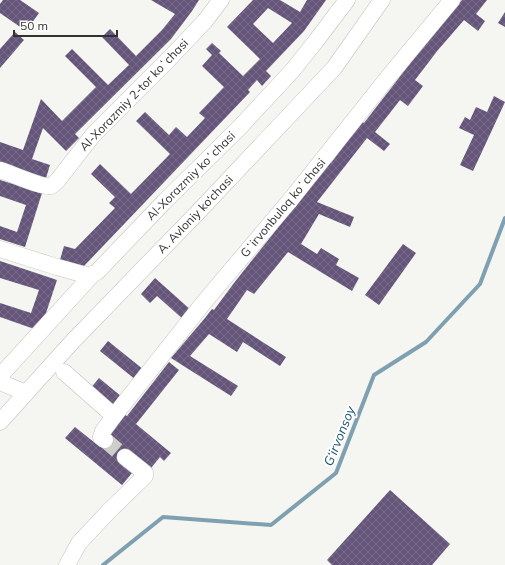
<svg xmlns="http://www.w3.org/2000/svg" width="505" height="565" font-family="Mulish,sans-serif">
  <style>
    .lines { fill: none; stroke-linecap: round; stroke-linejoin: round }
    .stream { stroke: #7fa0b1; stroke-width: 4 }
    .building { fill: url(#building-cross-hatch); fill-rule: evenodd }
    .minor-tunnel { stroke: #cececa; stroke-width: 16; stroke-dasharray: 16 8; stroke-linecap: butt }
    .minor-casing { stroke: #c2c1be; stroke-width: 17 }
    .minor { stroke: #fff; stroke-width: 16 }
    .labels { text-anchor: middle; stroke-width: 4; stroke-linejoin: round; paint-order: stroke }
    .street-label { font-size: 12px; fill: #31312f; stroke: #fff }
    .water-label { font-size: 13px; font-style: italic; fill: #18546e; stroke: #fff }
  </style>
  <defs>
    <pattern id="building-cross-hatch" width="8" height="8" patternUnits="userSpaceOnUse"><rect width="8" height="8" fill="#65557a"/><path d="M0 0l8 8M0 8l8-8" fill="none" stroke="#776b88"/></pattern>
  </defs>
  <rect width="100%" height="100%" fill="#f5f5f1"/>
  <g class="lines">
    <path class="stream" d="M 103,565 L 163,517 L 271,525 L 336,473 L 374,375 L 426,342 L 480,284 L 505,218"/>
  </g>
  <path class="building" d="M 3,0 L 20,0 L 39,13 L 26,31 L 0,13 L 0,4 Z
    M 151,0 L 199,0 L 192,11 L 171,39 L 75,134 L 79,138 L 66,151 L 43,128 L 32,159 L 50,165 L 46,178 L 17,168 L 17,170 L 0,164 L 0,142 L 23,150 L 41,99 L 62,121 L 96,87 L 65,56 L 72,49 L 108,85 L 129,65 L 102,37 L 110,29 L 136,56 L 162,30 L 175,14 Z
    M 253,0 L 280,0 L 300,12 L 307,0 L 326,0 L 304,31 L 266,71 L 271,76 L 262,86 L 257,80 L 248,90 L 250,92 L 84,266 L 60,260 L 64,246 L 75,249 L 115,208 L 109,203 L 115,197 L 91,174 L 100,164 L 131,194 L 170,154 L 136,121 L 145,112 L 169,135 L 176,127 L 187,137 L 205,118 L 199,113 L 224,87 L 202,66 L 212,55 L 206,49 L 212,43 L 221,51 L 219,53 L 243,76 L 260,59 L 227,27 ZM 268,8 L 292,23 L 273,43 L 253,24 Z
    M 462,0 L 487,0 L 476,14 L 485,21 L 478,31 L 464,20 L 438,50 L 415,80 L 423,86 L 408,106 L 400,100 L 375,132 L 390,144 L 384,151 L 367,138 L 317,202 L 354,217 L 350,227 L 319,214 L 301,244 L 317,254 L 321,248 L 339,259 L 336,265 L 359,278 L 352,291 L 288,252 L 254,294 L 247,290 L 227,319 L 286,357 L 280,366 L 243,342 L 237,352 L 209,334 L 190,356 L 238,386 L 231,396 L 171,358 L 205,318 L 212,309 L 214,310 L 234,283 L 296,205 L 329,162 L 331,163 L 362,122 L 364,123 L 426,43 Z
    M 505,12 L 505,27 L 498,23 Z
    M 15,32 L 24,40 L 0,68 L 0,49 Z
    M 494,96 L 505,102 L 473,171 L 460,165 L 474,135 L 459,128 L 465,117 L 470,120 L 476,107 L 487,112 Z
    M 0,180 L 42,193 L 25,247 L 0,239 L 0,226 L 17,232 L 26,205 L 0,196 Z
    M 403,244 L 416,253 L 379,305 L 365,295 Z
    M 0,261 L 57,280 L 40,331 L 0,317 L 0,303 L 31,313 L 39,290 L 0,278 Z
    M 155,278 L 192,311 L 184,320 L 157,296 L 150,303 L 141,294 Z
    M 108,341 L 144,370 L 136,380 L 100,351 Z
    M 169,362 L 179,370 L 136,424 L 171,453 L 164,461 L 160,457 L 151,468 L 120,463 L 132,473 L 122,485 L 65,438 L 75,427 L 100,447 L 125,415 L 127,416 Z
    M 99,378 L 122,397 L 113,408 L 90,389 Z
    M 390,490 L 450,544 L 432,565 L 332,565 L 327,560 Z"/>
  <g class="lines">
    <path class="minor-tunnel" d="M 105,440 L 125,457"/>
    <g class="minor-casing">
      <g id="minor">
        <path d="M 0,170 C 10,173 42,188 51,186 C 53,185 56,182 58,180 L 93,135 L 170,58 L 205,21 L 221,0"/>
        <path d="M 0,249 L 57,267 L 82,274 L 90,275 L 93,274 L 97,272 L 164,202 L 239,128 L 292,71 L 316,41 L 347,0"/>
        <path d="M 64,372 L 114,416"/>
        <path d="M 0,376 L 93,274"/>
        <path d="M 0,382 L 26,393"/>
        <path id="s1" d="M 0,422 L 72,342 L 200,210 L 334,68 L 382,0"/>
        <path d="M 105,440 L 101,437 L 103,431 L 114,416 L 205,301 L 292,198 L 389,76 L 452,0"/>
        <path d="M 67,565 L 79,543 L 110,510 L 145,476 L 145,473 L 125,457"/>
      </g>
    </g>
    <use href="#minor" class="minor"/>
  </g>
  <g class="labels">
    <g class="street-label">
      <text transform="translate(134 95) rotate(-46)" y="4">Al-Xorazmiy 2-tor koʻchasi</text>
      <text transform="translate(191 176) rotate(-45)" y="4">Al-Xorazmiy koʻchasi</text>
      <text transform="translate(283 208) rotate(-50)" y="4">Gʻirvonbuloq koʻchasi</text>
      <text dy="4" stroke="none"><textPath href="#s1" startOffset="285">A. Avloniy ko‘chasi</textPath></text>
    </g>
    <g class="water-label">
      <text transform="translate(339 436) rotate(-68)" y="5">G‘irvonsoy</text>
    </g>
  </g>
  <path d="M14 30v6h103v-6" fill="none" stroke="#31312f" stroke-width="2"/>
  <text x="20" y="30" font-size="12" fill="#31312f" stroke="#ffffff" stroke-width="3" paint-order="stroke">50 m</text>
</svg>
